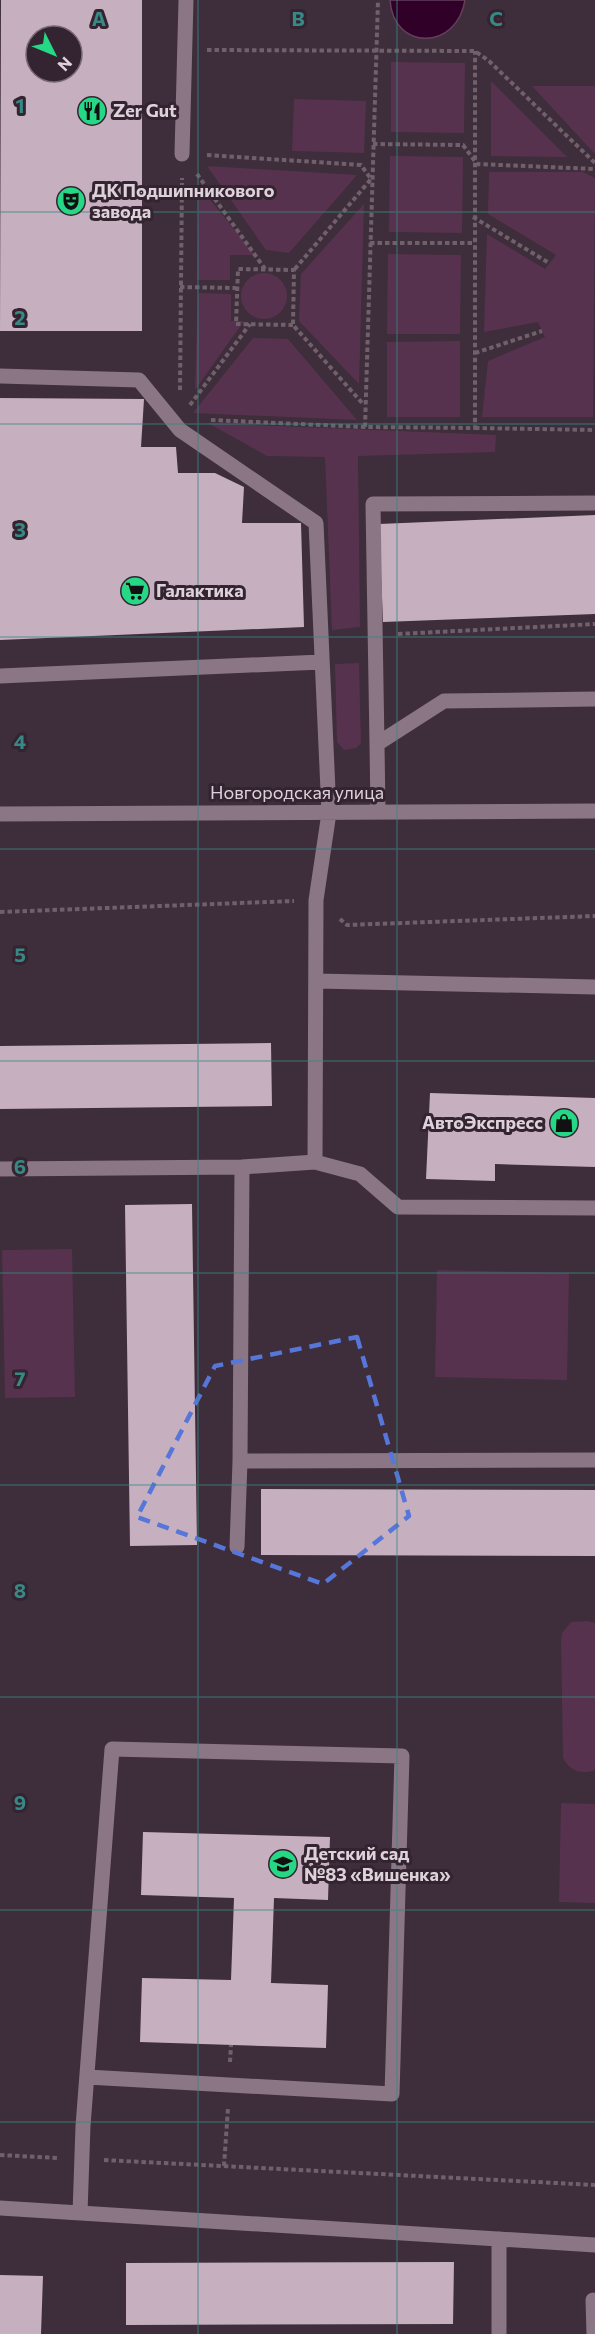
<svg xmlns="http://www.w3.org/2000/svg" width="595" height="2334" font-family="Commissioner,sans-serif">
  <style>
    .green { fill: #57324e }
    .water { fill: #300028; stroke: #643f5d; stroke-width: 1.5 }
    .building { fill: #c6b0bf; fill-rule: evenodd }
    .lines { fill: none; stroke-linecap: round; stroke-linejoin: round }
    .path { stroke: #6f606b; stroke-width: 4; stroke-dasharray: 4.5 3; stroke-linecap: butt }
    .minor { stroke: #8a7684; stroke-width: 15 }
    .marked { fill: none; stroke: #5776d9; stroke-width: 4.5; stroke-dasharray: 12 8; stroke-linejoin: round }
    .grid { fill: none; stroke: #388884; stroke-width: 1.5; stroke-opacity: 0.55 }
    .labels { text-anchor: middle; stroke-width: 6; stroke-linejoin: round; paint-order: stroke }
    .poi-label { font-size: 18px; font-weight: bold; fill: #ded2da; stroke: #342330; text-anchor: start }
    .street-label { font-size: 18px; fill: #ded2da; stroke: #342330 }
    .grid-label { font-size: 20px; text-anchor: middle; font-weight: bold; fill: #388884; stroke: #342330; stroke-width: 6; stroke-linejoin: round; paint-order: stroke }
  </style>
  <rect width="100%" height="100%" fill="#3e2d3a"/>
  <path class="green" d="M 391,62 L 465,63 L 464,133 L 391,132 Z
    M 491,81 L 567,157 L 491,156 Z
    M 532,86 L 595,86 L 595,154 Z
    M 294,99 L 366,101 L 364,153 L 292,151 Z
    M 390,156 L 463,157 L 462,233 L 389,232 Z
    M 207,166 L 357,175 L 289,253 L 266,250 Z
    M 489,172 L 583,172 L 595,178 L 593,417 L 482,417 L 488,361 L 545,337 L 538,322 L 484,332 L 487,234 L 545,269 L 556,255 L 488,214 Z
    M 199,186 L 255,255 L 230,255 L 230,280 L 197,280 Z
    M 364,204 L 359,384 L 299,321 L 301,274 Z
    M 388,254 L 461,255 L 460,334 L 387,334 Z
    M241 296a23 23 0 1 1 46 0a23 23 0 1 1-46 0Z
    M 198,293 L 231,294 L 231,321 L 244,321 L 195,390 Z
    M 253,338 L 288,339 L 357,420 L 193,413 Z
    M 460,341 L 460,417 L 387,417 L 387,342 Z
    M 208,423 L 496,435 L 495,452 L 358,456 L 360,627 L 332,630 L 325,457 L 267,456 Z
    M 359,663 L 361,743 L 356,748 L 344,750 L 337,742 L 335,664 Z
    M 72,1249 L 75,1397 L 5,1398 L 2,1250 Z
    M 437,1270 L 569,1273 L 567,1380 L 435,1377 Z
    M 587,1621 L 595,1623 L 595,1770 C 581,1775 570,1771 563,1758 L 561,1640 L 562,1633 L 571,1622 Z
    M 561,1803 L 595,1804 L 595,1903 L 559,1902 Z"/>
  <path class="water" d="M 390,0 L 465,0 C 457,51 393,51 390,0 Z"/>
  <path class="building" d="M 1,0 L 142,0 L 142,331 L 0,331 ZM 36,36 L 72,36 L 72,72 L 36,72 Z
    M 0,398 L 144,399 L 141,447 L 176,447 L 178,473 L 215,473 L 244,487 L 242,523 L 301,523 L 304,627 L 0,640 Z
    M 595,515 L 595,614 L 383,622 L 379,524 Z
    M 271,1043 L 272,1106 L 0,1109 L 0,1046 Z
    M 430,1093 L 595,1098 L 595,1167 L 495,1164 L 495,1181 L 426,1179 Z
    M 192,1204 L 197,1545 L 130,1546 L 125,1205 Z
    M 261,1489 L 595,1490 L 595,1556 L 261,1555 Z
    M 143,1832 L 330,1837 L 328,1900 L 274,1898 L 271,1983 L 328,1985 L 326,2048 L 140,2042 L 142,1978 L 231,1980 L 234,1898 L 141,1895 Z
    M 454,2262 L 453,2324 L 126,2325 L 126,2263 Z
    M 0,2275 L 43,2276 L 41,2334 L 0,2334 Z"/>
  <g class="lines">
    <path class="path" d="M 207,50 L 475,51 L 489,61 L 595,163
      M 373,144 L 463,145 L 477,164 L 595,169
      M 207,155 L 361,165 L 371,179 L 294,270
      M 197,174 L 265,269
      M 473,217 L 549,263
      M 370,243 L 475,243
      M 180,287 L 236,288
      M 293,325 L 236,324 L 238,269 L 294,270 L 293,325 L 363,404
      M 475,353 L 542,331
      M 180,390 L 182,178
      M 190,405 L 250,324
      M 211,420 L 365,427 L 475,428 L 475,51
      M 365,427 L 378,0
      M 475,428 L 595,430
      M 398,634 L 595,624
      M 0,912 L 294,901
      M 340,919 L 347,925 L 595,916
      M 230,2062 L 231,2045
      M 0,2155 L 58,2158
      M 104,2160 L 595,2185
      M 224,2166 L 228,2108"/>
    <path class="minor" d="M 182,154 L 186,0
      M 0,376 L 139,380 L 180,430 L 316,523 L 329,813 L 316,900 L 315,1162
      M 0,676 L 321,662
      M 377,744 L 373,504 L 595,503
      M 378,812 L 377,744 L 444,701 L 595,699
      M 0,814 L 595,811
      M 317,981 L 595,987
      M 242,1167 L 315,1162 L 360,1174 L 398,1207 L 595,1208
      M 0,1169 L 242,1167 L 240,1461 L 595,1460
      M 237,1547 L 240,1461
      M 0,2208 L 595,2245
      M 80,2213 L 83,2126 L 112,1749 L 402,1756 L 392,2094 L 87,2077
      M 499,2239 L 499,2334
      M 593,2300 L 594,2334"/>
  </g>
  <path class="marked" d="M 357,1337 L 409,1516 L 323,1584 L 137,1517 L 215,1366 Z"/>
  <path class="grid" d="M 198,0 L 198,2334M 397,0 L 397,2334M 0,212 L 595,212M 0,424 L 595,424M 0,637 L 595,637M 0,849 L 595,849M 0,1061 L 595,1061M 0,1273 L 595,1273M 0,1485 L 595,1485M 0,1697 L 595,1697M 0,1910 L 595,1910M 0,2122 L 595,2122"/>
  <defs>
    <g id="restaurant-disc" transform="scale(1.5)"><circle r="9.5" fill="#26d886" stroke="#342330"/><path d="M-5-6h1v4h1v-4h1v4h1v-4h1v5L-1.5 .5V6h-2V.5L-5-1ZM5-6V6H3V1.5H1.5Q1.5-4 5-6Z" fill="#111"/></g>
    <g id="theatre-disc" transform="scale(1.5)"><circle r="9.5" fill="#26d886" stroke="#342330"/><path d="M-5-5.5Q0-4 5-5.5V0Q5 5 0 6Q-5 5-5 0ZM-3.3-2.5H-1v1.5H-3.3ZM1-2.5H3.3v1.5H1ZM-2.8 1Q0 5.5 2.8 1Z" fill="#111"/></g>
    <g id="supermarket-disc" transform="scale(1.5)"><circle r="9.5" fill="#26d886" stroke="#342330"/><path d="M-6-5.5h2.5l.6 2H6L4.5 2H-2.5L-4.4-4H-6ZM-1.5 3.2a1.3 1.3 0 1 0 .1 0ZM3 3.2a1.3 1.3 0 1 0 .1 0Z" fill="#111"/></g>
    <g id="shop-disc" transform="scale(1.5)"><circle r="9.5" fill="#26d886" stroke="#342330"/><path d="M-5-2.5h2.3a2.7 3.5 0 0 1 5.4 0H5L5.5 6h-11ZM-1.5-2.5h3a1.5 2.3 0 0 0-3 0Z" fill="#111"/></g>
    <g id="school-disc" transform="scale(1.5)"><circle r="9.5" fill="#26d886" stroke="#342330"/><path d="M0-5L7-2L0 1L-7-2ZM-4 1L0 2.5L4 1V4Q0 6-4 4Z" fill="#111"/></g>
  </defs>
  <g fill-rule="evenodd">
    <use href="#restaurant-disc" x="92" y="111"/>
    <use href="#theatre-disc" x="71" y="201"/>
    <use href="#supermarket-disc" x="135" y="591"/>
    <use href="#shop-disc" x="564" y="1123"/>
    <use href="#school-disc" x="283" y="1864"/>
  </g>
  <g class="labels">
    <g class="poi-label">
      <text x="113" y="117">Zer Gut</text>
      <text x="92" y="197">ДК Подшипникового<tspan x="92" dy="21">завода</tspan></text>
      <text x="156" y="597">Галактика</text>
      <text x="543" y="1129" text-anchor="end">АвтоЭкспресс</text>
      <text x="304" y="1860">Детский сад<tspan x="304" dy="21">№83 «Вишенка»</tspan></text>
    </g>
    <g class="street-label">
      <text x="297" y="799">Новгородская улица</text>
    </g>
  </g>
  <g class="grid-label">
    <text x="99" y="26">A</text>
    <text x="298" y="26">B</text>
    <text x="496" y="26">C</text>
    <text x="20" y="113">1</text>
    <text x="20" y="325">2</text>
    <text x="20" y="537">3</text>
    <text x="20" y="749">4</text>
    <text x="20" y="962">5</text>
    <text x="20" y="1174">6</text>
    <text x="20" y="1386">7</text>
    <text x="20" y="1598">8</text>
    <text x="20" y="1810">9</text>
  </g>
  <g transform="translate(54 54) rotate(133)"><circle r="28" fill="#342330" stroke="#786974" stroke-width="1.5"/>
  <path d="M0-4.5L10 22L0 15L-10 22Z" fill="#26d886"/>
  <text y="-9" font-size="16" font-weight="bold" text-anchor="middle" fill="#ded2da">N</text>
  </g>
</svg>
